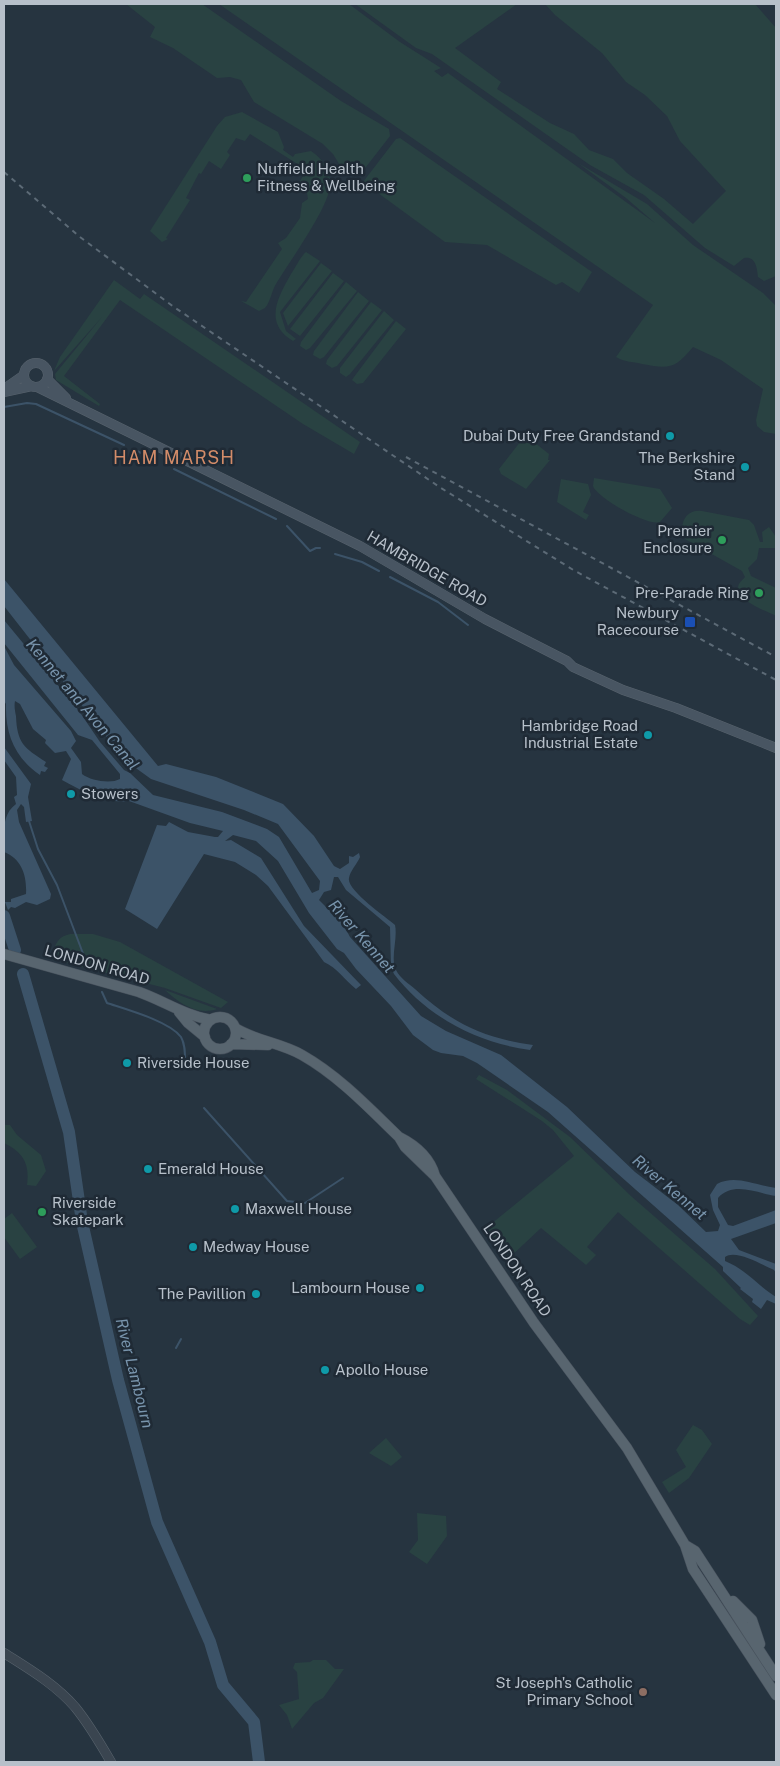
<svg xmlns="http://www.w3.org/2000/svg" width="780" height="1766" font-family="'Public Sans',sans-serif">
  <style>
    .green { fill: #294242 }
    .water { fill: #3c5368 }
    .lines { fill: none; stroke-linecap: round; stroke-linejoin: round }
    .stream { stroke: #3c5368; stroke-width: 2 }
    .river { stroke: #3c5368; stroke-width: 12 }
    .tertiary-casing { stroke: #58636d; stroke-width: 10 }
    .secondary-casing { stroke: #58636d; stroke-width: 10 }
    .primary-casing { stroke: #47515c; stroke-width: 11 }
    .tertiary { stroke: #3a4550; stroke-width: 9 }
    .secondary { stroke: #485562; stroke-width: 9 }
    .primary { stroke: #58656f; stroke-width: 10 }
    .rail { stroke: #5c6a76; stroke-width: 2; stroke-dasharray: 5 5; stroke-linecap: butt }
    .leisure-dot { fill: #2e9e5b; stroke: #1f2a35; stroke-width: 2 }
    .culture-dot { fill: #0f9aa8; stroke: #1f2a35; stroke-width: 2 }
    .transit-dot { fill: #1a4fb4; stroke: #1f2a35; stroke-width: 2 }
    .education-dot { fill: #8d6e63; stroke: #1f2a35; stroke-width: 2 }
    .labels { text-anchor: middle; stroke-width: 5; stroke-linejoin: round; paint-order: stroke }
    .poi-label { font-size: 15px; fill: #b7c0ca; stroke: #1f2a35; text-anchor: end }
    .street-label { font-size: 15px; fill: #b7c0ca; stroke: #1f2a35 }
    .water-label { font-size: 16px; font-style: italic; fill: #7894ac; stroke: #1f2a35 }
    .quarter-label { font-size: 18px; letter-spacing: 1px; fill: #d38c69; stroke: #1f2a35 }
  </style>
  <rect width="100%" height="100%" fill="#263440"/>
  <path class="green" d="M 126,4 L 202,4 L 341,101 L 389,129 L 390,136 L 359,176 L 344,172 L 333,154 L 323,144 L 254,102 L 241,80 L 230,77 L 217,78 L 173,48 L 150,37 L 155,27 Z
    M 219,4 L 349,4 L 400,42 L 441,68 L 434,71 L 442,77 L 448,73 L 655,223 L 626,198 L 578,163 L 647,204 L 693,245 L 763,293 L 776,306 L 776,434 L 764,432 L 757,426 L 756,420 L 763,389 L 721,360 L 693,347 C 675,369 669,369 642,364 C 631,361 627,363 616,357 L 653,305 Z
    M 355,4 L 517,4 L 455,48 L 501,82 L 497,89 L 550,123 L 574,134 L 589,150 L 613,159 L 627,173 L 664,199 L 693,224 L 726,191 L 680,141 L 667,116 L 645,95 L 626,82 L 602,53 L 555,15 L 545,4 L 755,4 L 776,28 L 776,276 L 764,281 L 758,277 C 757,268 756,256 744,258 L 734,266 L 705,248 L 644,195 L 590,165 L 432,54 L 416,48 Z
    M 242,112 L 278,132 L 284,147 L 283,150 L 293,157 L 295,154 L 311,151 C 323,159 331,171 330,186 C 328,209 289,262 276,284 C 272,290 270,303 265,308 C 263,309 261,310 259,311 L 241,301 L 246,302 L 282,249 L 278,243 L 286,238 L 300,218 L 302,203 L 308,199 L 307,193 L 301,193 L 296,188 L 303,176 L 296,171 L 299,165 L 250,134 L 245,141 L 236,138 L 227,152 L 230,155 L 221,169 L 209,161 L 201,174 L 199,173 L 186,198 L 190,200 L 166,238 L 168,239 L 162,242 L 150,231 L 217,126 L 225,117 Z
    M 400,138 L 592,272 L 579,293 L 562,282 L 556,285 L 487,245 L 445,242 L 363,182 L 396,139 Z
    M 306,252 L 320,261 L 280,312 L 286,331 L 296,339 L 293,341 C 263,323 278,297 291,274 C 296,267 300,257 306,252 Z
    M 321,263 L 332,271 L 288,326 L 283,313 Z
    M 333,273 L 344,281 L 300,336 L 290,329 Z
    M 114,280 L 140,299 L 144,294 L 360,442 L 354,454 L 303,424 L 120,300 L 64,376 L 100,404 L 99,406 L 56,380 L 55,374 L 102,317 L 54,371 L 60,357 Z
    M 346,282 L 357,291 L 310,348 L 306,350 L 300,346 L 301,342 Z
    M 358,292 L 369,301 L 324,357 L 320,359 L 313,355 L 314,351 Z
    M 371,302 L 382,310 L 337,366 L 332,368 L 326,364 L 327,360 Z
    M 384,311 L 394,320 L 350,374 L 346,377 L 340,373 L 340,368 Z
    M 396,321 L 406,329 L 363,383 L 357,384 L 352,380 L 354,377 Z
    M 524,437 L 530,439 L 549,454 L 548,460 L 550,460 L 526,489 L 501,474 L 499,469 Z
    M 594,478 L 660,489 L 672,508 L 660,522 C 649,527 597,498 593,486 Z
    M 561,479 L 588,484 L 591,495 L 583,512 L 589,515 L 586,520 L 557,502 Z
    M 702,511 L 749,520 L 754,525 L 760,542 L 763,542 L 762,532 L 769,527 L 776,537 L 776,548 L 759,548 L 757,559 L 748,568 L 751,576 L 776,588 L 776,616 C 766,611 740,602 738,589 C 738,582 742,581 745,577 L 742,571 L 685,539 C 678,525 685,509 702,511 Z
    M 70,934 L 93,934 L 120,942 L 228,1002 L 221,1008 L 165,988 L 51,959 C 55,946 56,937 70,934 Z
    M 165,990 L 217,1009 C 197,1016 179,1003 165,990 Z
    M 479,1075 L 507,1090 L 570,1137 L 632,1197 L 715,1269 L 758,1316 L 750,1325 L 740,1319 L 618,1212 L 587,1247 L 596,1255 L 586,1265 L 541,1228 L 507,1260 L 485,1229 L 574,1156 L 553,1130 L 542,1121 L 476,1079 Z
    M 4,1125 L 10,1125 L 17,1135 L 41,1155 L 46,1171 L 36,1186 L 27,1185 C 30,1164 23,1152 4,1143 Z
    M 12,1213 L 37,1247 L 20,1259 L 4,1237 L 4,1219 Z
    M 693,1425 L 702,1430 L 712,1444 L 689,1478 L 669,1493 L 662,1482 L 686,1467 L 676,1450 Z
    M 386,1438 L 402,1457 L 391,1466 L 369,1453 Z
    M 417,1513 L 446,1516 L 447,1536 L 427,1564 L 409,1552 L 418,1540 Z
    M 313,1660 L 326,1660 L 335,1669 L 344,1669 L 323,1698 L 314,1703 L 292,1729 L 287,1715 L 279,1705 L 299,1699 L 297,1672 L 293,1668 L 295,1663 L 310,1662 Z"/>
  <path class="water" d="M 4,579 L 158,766 L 166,764 L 216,777 L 283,804 L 314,836 L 334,866 L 340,869 L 349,863 L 349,856 L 353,857 L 359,853 L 360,857 C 357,864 350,871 349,878 C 346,890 386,917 395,925 C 398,939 390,957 396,970 C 400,978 409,984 415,989 C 452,1023 483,1038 533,1045 L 530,1050 C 478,1043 427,1017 394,974 L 391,967 L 390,927 L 346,890 L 338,877 L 334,877 L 331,890 L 324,892 L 319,900 L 343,924 L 350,937 L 421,1016 L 446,1031 L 501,1055 L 567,1107 L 635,1172 L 678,1205 L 706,1232 L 718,1231 L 720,1225 L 713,1210 L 710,1195 L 717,1184 C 736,1174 756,1186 776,1188 L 776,1196 C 757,1193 733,1181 718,1198 L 718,1207 L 728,1225 L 733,1226 L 776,1210 L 776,1223 L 731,1239 L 739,1250 L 776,1264 L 776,1273 L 774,1270 C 762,1265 736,1249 725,1257 L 725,1261 C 747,1270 758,1286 776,1297 L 776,1304 L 767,1300 L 761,1309 L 752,1302 L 753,1299 L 740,1289 L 741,1288 L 723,1271 L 723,1267 L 548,1112 L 477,1063 L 463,1056 L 441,1053 L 433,1050 L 413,1035 L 391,1006 L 356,969 L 344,953 L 337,949 L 309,913 L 278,861 L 256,841 L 233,835 L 225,841 L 231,840 L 261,858 L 304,926 L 361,985 L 356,989 C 344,979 337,968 324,962 L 268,886 L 256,875 L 235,862 L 204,854 L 157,929 L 125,909 L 157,825 L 166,826 L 169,822 L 188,832 L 215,837 L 218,837 L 223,831 L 190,823 L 129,801 C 106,804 82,791 62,780 L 71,759 L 66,751 L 55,753 L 45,743 L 46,740 L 33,729 L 20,704 L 15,701 C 14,706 15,711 16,716 C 17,743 24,748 46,762 L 44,766 L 48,768 L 45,772 L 41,771 L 40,775 C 15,758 5,734 6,704 L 4,701 L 4,646 L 14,665 L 71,731 L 76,741 L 71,748 L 81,762 L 82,774 C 91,781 111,784 120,779 L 120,774 L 92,740 L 78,735 L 4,643 L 4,620 L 79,711 L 100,742 L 124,770 L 130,773 L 153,795 L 222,812 L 267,829 L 279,837 L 312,893 L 319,890 L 320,881 L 278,824 L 244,810 L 151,779 L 133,766 L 116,749 L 4,606 Z
    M 4,747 L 31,784 L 28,797 L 32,821 L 26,822 L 24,807 L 21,804 L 17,810 L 19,822 L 51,894 L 50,899 L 37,905 L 26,902 L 15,908 L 11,907 L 8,910 L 5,902 L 11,902 L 11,899 L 26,894 C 27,876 22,859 4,852 C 4,834 1,815 16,804 L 14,797 L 17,795 L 16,777 L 4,760 Z"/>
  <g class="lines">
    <path class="stream" d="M 4,407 L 27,403 L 36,404 L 124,445
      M 137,451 L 150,457
      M 174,469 L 276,519
      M 287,526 L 310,551 L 316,548 L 320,548
      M 335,554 L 362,562 L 379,571
      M 390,577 L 438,602 L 468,625
      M 29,821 L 38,849 L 57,885 L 87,964
      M 102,992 L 107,1003 C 125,1009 169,1021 181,1037 C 185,1044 185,1052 185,1060 L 176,1069
      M 204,1108 L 287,1201 L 305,1203 L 343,1178
      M 176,1348 L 181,1339"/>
    <path class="river" d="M 4,916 L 15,950
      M 23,974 L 69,1132 L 82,1222 L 118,1380 L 157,1522 L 210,1642 L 223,1685 L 254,1722 L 259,1762"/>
    <g class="tertiary-casing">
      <path id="tertiary" d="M 4,1653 C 29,1669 55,1684 75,1707 C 89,1724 100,1743 111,1762"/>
    </g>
    <g class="secondary-casing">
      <path id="secondary" d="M24 375a12 12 0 1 1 24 0a12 12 0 1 1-24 0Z
        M 47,379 L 66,398
        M 37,387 L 360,546 L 485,619 L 567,661 L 573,667 L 623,690 L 676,708 L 776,748
        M 4,389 L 24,375
        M 4,392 L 32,386"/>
    </g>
    <g class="primary-casing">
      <path id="primary" d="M 4,954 L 139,992 C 164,1001 184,1015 211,1020
        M 179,1012 L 188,1023 L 205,1037
        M204 1033a16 16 0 1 1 32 0a16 16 0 1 1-32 0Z
        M 235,1028 C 256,1041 281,1043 302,1055 C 339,1076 369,1108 399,1137 C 415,1145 430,1158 435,1176
        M 231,1044 L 268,1045
        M 399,1137 L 405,1147 L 435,1176 L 534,1323 L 627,1448 L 685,1545 L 693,1569 L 776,1695
        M 685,1545 L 695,1551 L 776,1676
        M 733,1601 L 752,1620 L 760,1644"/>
    </g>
    <use href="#tertiary" class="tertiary"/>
    <use href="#secondary" class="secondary"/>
    <use href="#primary" class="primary"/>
    <path class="rail" d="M 4,172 L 80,237 L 174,307 L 441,488 L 575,571 L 776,680
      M 406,457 L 776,657"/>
  </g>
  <g class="leisure-dot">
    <circle cx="247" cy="178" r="5"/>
    <circle cx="722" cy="540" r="5"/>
    <circle cx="759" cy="593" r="5"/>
    <circle cx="42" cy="1212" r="5"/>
  </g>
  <g class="culture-dot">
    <circle cx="670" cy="436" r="5"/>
    <circle cx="745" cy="467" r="5"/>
    <circle cx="648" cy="735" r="5"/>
    <circle cx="71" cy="794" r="5"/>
    <circle cx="127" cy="1063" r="5"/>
    <circle cx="148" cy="1169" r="5"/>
    <circle cx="235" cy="1209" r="5"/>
    <circle cx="193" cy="1247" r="5"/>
    <circle cx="420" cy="1288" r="5"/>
    <circle cx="256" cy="1294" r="5"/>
    <circle cx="325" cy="1370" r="5"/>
  </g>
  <rect class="transit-dot" x="684" y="616" width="12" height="12" rx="2.5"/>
  <circle class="education-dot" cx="643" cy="1692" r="5"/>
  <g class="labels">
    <g class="poi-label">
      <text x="257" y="174" text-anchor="start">Nuffield Health<tspan x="257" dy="17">Fitness &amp; Wellbeing</tspan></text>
      <text x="660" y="441">Dubai Duty Free Grandstand</text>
      <text x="735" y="463">The Berkshire<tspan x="735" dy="17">Stand</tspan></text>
      <text x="712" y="536">Premier<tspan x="712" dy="17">Enclosure</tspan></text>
      <text x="749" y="598">Pre-Parade Ring</text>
      <text x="679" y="618">Newbury<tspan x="679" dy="17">Racecourse</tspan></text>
      <text x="638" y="731">Hambridge Road<tspan x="638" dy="17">Industrial Estate</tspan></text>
      <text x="81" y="799" text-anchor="start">Stowers</text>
      <text x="137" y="1068" text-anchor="start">Riverside House</text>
      <text x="158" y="1174" text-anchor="start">Emerald House</text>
      <text x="52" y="1208" text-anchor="start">Riverside<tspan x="52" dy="17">Skatepark</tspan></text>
      <text x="245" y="1214" text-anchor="start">Maxwell House</text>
      <text x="203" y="1252" text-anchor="start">Medway House</text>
      <text x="410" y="1293">Lambourn House</text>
      <text x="246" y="1299">The Pavillion</text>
      <text x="335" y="1375" text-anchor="start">Apollo House</text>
      <text x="633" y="1688">St Joseph's Catholic<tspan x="633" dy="17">Primary School</tspan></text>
    </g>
    <g class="street-label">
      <text transform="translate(427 569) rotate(30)" y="5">HAMBRIDGE ROAD</text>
      <text transform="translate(97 965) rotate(16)" y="5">LONDON ROAD</text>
      <text transform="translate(517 1270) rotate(56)" y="5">LONDON ROAD</text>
    </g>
    <g class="water-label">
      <text transform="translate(83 704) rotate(50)" y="6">Kennet and Avon Canal</text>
      <text transform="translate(362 936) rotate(49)" y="6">River Kennet</text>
      <text transform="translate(670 1187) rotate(40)" y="6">River Kennet</text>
      <text transform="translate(135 1373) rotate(76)" y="6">River Lambourn</text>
    </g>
    <g class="quarter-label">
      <text x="174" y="464">HAM MARSH</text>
    </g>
  </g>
  <rect width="780" height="1766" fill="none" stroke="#b7c0ca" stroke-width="10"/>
</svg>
